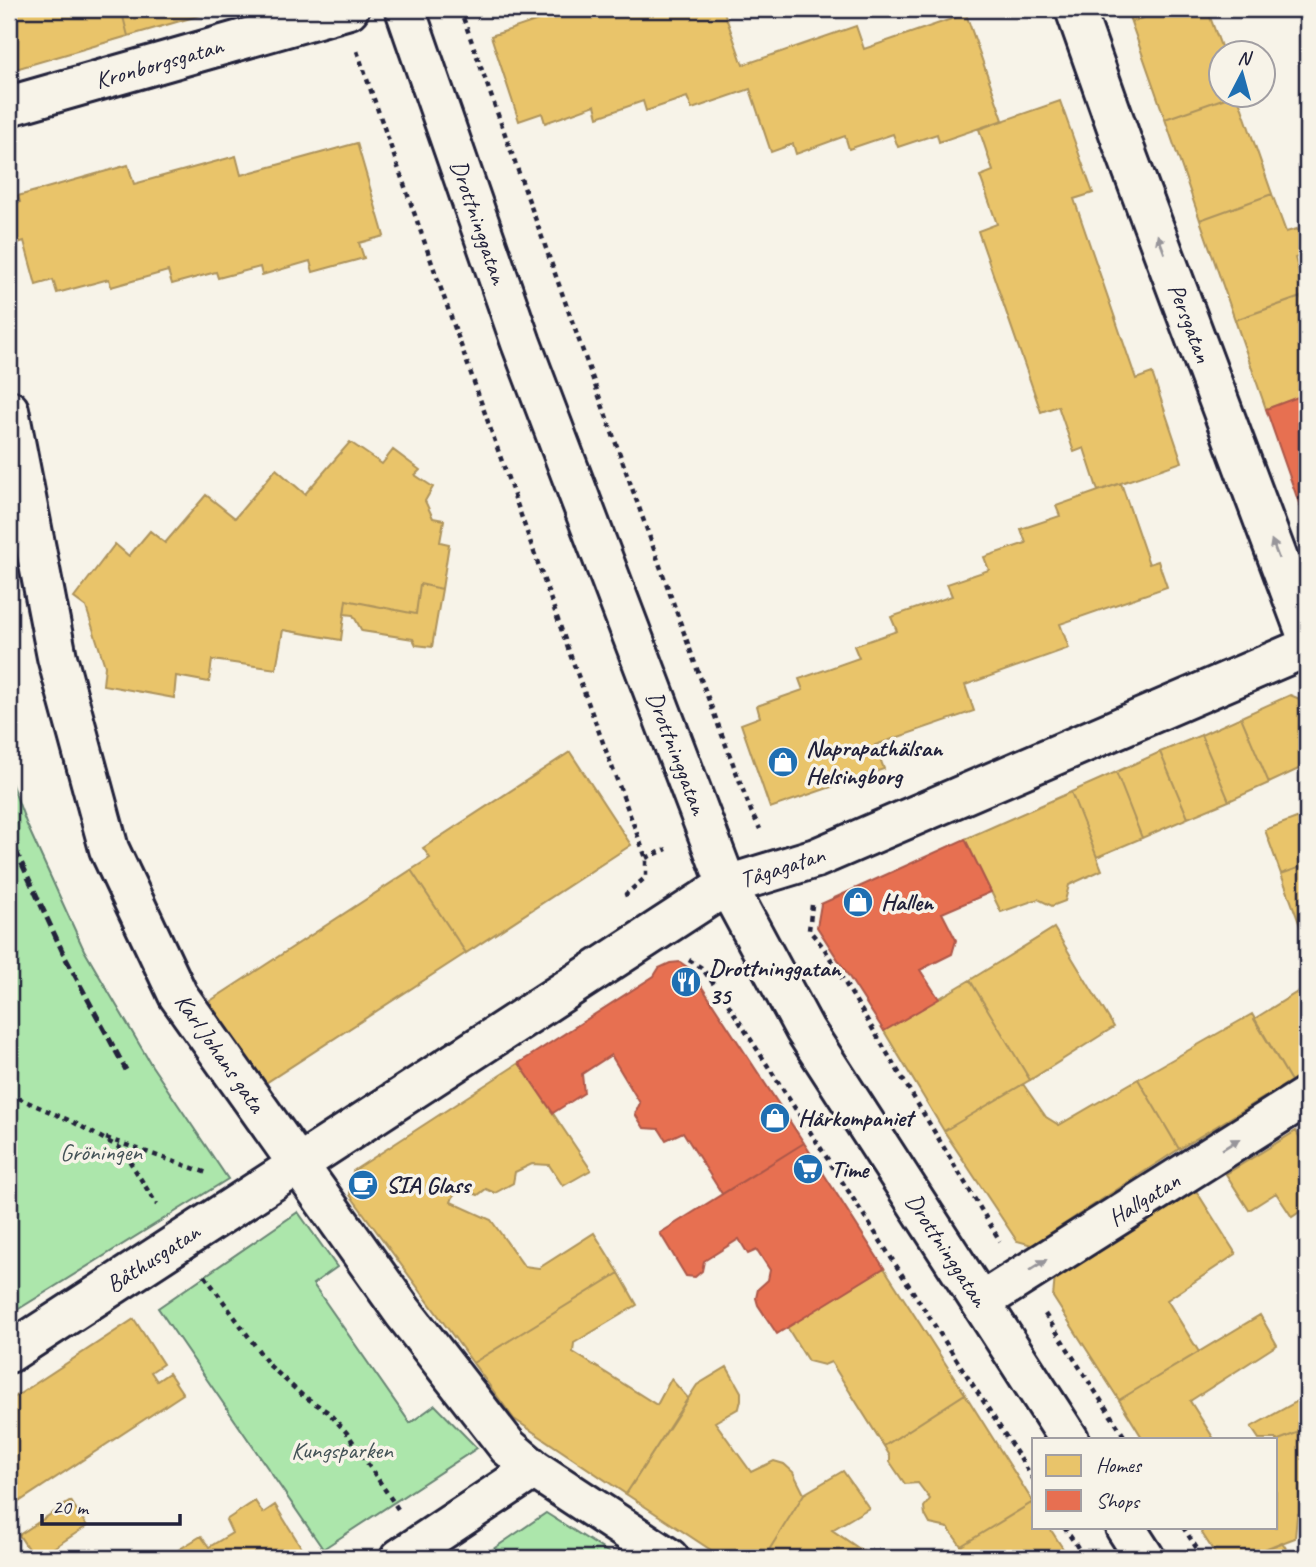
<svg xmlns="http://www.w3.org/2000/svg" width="1316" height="1567" font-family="Caveat,sans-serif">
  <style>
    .green { fill: #ace6ab; stroke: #678473; stroke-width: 2 }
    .homes { fill: #e9c46a; stroke: #ad935c; stroke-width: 2 }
    .shops { fill: #e76f51; stroke: #ac584a; stroke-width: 2 }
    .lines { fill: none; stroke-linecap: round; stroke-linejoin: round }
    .minor-casing { stroke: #22223b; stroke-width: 44 }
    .tertiary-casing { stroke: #22223b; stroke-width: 44 }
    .path { stroke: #22223b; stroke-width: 4.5; stroke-dasharray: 5 5; stroke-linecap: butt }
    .minor { stroke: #f7f3e8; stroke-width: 38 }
    .tertiary { stroke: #f7f3e8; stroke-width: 38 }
    .rail { stroke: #22223b; stroke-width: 5; stroke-dasharray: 10 5; stroke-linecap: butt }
    .oneway { fill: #97959a }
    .labels { text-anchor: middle; stroke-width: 7; stroke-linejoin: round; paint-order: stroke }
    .street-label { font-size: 24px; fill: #22223b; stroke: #f7f3e8 }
    .poi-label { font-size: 24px; font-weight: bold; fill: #22223b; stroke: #f7f3e8; text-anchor: start }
    .park-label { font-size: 24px; fill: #445357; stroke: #f7f3e8 }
  </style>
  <rect width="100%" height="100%" fill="#f7f3e8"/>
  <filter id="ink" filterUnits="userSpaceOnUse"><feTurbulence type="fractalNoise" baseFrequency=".0143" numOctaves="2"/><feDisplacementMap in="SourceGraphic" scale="14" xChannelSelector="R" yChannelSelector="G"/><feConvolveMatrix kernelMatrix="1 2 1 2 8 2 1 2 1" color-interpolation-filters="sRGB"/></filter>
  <g filter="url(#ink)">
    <path class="green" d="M 9,777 L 27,825 L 84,950 L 152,1066 L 228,1179 L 9,1315 Z
      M 298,1212 L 337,1267 L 313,1284 L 410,1423 L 435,1405 L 477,1448 L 323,1549 L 158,1308 Z
      M 546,1513 L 617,1558 L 480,1558 Z"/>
    <path class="homes" d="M 9,9 L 121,9 L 128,36 L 9,71 Z
      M 121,9 L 222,9 L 128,36 Z
      M 571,9 L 609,9 L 612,15 L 631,9 L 723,9 L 743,65 L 856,26 L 864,49 L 966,14 L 1003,120 L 939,142 L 937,134 L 898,147 L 893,134 L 849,149 L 845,136 L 796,154 L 793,144 L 771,152 L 750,89 L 692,109 L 687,97 L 646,111 L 643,101 L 598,117 L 595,105 L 545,123 L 542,113 L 519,121 L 491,36 Z
      M 1126,9 L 1168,9 L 1131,22 Z
      M 1168,9 L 1207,9 L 1223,52 L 1222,94 L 1237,94 L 1165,119 L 1131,22 Z
      M 1237,94 L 1272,194 L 1200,220 L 1165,119 Z
      M 1060,101 L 1093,193 L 1074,199 L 1136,379 L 1152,373 L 1182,462 L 1098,491 L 1084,448 L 1074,452 L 1058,406 L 1041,412 L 978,231 L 997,224 L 980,176 L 993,171 L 979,129 Z
      M 357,143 L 384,236 L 359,243 L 364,258 L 313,272 L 310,261 L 262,275 L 260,267 L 218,278 L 216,272 L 172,284 L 168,271 L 111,287 L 109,279 L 57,293 L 53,280 L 36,285 L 24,241 L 15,244 L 9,221 L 9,206 L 20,202 L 18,196 L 128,165 L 134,184 L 236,156 L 241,175 Z
      M 1272,194 L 1286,232 L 1297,229 L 1305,254 L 1295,258 L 1306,295 L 1235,320 L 1200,220 Z
      M 1301,297 L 1307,316 L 1307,394 L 1266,409 L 1235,320 Z
      M 350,442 L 382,464 L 393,450 L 420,470 L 415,475 L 433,487 L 425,501 L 433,518 L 444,520 L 440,542 L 449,544 L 442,589 L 420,584 L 416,614 L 346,600 L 341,640 L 283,630 L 276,669 L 212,660 L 209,682 L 176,676 L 174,698 L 103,685 L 105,666 L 86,607 L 74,598 L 115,544 L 129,556 L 150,531 L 165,543 L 206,495 L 235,518 L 276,469 L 305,494 Z
      M 1121,483 L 1149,564 L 1158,561 L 1167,587 L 1060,624 L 1069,648 L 965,685 L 974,711 L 875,745 L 884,769 L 770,808 L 741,724 L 760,717 L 757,706 L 803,690 L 799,679 L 859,658 L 854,646 L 897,631 L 891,617 L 952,596 L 947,584 L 989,570 L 984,557 L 1026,543 L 1021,529 L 1060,516 L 1056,506 Z
      M 420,584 L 442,589 L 432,647 L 416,645 L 413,639 L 362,631 L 353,615 L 344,614 L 346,600 L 416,614 Z
      M 1290,695 L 1307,702 L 1307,765 L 1269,783 L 1241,717 Z
      M 1241,717 L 1269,783 L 1229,801 L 1201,735 Z
      M 1201,735 L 1229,801 L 1188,818 L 1160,752 Z
      M 570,752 L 631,845 L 466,953 L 411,870 L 430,858 L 423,848 Z
      M 1160,752 L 1188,818 L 1142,838 L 1116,772 Z
      M 1116,772 L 1142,838 L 1097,857 L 1071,792 Z
      M 1071,792 L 1102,870 L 1069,885 L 1065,901 L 1052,906 L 1038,899 L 1001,912 L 965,839 Z
      M 1307,814 L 1307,865 L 1281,874 L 1265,830 Z
      M 1307,865 L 1307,926 L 1301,928 L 1281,874 Z
      M 411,870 L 466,953 L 261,1086 L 207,1003 Z
      M 1054,928 L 1114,1027 L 1030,1080 L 970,980 Z
      M 970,980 L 1030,1080 L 944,1131 L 884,1031 Z
      M 1307,986 L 1307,1070 L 1291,1081 L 1254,1019 Z
      M 1252,1014 L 1291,1081 L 1179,1149 L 1138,1079 Z
      M 519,1063 L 591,1170 L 563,1186 L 549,1165 L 532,1164 L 515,1172 L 513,1183 L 495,1193 L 486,1189 L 478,1195 L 457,1187 L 451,1202 L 491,1220 L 524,1266 L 539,1268 L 594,1233 L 619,1273 L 473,1363 L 350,1195 L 353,1171 Z
      M 1138,1079 L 1179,1149 L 1032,1245 L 1017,1241 L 944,1131 L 1023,1084 L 1046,1117 L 1059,1125 Z
      M 1296,1131 L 1307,1149 L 1307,1207 L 1292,1217 L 1276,1193 L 1249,1210 L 1226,1174 Z
      M 1195,1189 L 1236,1254 L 1167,1300 L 1199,1352 L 1119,1400 L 1053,1297 L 1055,1276 Z
      M 884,1268 L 965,1394 L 884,1446 L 831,1362 L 824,1365 L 808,1361 L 787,1327 Z
      M 619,1273 L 637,1305 L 574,1343 L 573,1352 L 657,1405 L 671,1379 L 688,1398 L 626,1494 L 514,1419 L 473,1363 Z
      M 1260,1315 L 1277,1345 L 1190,1401 L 1214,1439 L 1143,1439 L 1119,1400 Z
      M 134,1319 L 163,1364 L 151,1372 L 157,1381 L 169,1373 L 183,1394 L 11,1507 L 9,1504 L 9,1401 Z
      M 727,1367 L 741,1392 L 741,1400 L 739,1408 L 715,1422 L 751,1472 L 774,1461 L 784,1464 L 793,1472 L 804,1494 L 764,1558 L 723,1558 L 626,1494 L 697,1385 Z
      M 965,1394 L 1033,1502 L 961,1546 L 948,1528 L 930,1524 L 925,1515 L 924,1507 L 930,1499 L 918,1483 L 905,1484 L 890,1462 L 890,1456 L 884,1446 Z
      M 1307,1396 L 1307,1429 L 1276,1441 L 1276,1439 L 1259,1439 L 1251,1427 Z
      M 1307,1429 L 1307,1507 L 1297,1515 L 1295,1538 L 1242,1558 L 1218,1558 L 1198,1527 L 1276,1527 L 1276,1441 Z
      M 843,1471 L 869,1508 L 832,1530 L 873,1558 L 764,1558 L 804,1494 Z
      M 71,1501 L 87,1526 L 38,1558 L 34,1558 L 19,1535 Z
      M 255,1501 L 263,1513 L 275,1505 L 308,1558 L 165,1558 L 201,1536 L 209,1547 L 232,1533 L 226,1520 Z
      M 1033,1502 L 1034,1527 L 1049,1527 L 1069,1558 L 970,1558 L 961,1546 Z
      M 1282,1542 L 1292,1558 L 1242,1558 Z"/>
    <path class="shops" d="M 1306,394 L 1307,396 L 1307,526 L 1266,409 Z
      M 965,839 L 991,892 L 942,913 L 956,940 L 952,954 L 920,970 L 939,999 L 884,1031 L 817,927 L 821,904 Z
      M 680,962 L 690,969 L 804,1143 L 722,1194 L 683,1132 L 666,1140 L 659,1129 L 644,1128 L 635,1114 L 640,1103 L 611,1055 L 582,1074 L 584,1093 L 553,1113 L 519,1063 L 654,976 L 659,968 L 670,963 Z
      M 804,1143 L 884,1268 L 777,1334 L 758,1305 L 756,1298 L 758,1289 L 768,1280 L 770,1270 L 757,1250 L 748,1254 L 739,1239 L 704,1261 L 702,1271 L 695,1277 L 686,1276 L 660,1233 Z"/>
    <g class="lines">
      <g class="minor-casing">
        <path id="minor" d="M 1075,9 L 1122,142 L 1307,636
          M 9,106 L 349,9
          M 9,410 L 57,657 L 109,849 L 178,995 L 403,1312 L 508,1447 L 534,1469 L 669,1558
          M 981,1302 L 1307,1096
          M 9,1353 L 727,885 L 816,858 L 1307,647
          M 400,1558 L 534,1469"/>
      </g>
      <g class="tertiary-casing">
        <path id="tertiary" d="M 405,9 L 521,343 L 727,885 L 805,1030 L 1069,1439
          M 1125,1527 L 1145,1558"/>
      </g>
      <path class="path" d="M 460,9 L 697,669 L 751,811 L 760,829
        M 357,51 L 570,654 L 646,858 L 646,877 L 626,894 L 628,899
        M 646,858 L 667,849
        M 812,905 L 809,930 L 824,948 L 1000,1241
        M 689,960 L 702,968 L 728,1004 L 1034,1480
        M 9,1094 L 73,1122 L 122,1149 L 157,1205
        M 106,1138 L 207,1173
        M 205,1276 L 269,1365 L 302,1395 L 328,1412 L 347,1433 L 398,1509
        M 1045,1314 L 1126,1439
        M 1064,1527 L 1085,1558
        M 1183,1527 L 1203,1558"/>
      <use href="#minor" class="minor"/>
      <use href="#tertiary" class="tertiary"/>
      <path class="rail" d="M 9,836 L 65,957 L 126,1070"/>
    </g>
    <defs><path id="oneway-solid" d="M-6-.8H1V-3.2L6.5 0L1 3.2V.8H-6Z" transform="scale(1.75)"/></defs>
    <g class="oneway">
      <use href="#oneway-solid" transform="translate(1161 244) rotate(-111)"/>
      <use href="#oneway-solid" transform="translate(1275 549) rotate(-111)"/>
      <use href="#oneway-solid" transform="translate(1231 1144) rotate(-32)"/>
      <use href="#oneway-solid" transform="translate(1038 1265) rotate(-32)"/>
    </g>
  </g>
  <defs>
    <g id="shop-disc" transform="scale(1.575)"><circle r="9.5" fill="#1f6fb2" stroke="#f7f3e8"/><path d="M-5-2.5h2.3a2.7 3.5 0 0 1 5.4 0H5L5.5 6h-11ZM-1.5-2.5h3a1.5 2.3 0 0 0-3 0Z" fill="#fff"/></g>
    <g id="restaurant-disc" transform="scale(1.575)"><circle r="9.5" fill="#1f6fb2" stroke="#f7f3e8"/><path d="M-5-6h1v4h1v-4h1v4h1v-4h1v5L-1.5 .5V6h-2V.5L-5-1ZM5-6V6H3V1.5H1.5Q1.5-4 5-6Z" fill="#fff"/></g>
    <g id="supermarket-disc" transform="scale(1.575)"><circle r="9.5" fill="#1f6fb2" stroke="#f7f3e8"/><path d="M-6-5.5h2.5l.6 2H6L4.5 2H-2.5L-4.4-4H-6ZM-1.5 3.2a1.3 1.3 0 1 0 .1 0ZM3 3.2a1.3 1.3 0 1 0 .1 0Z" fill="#fff"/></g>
    <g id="cafe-disc" transform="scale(1.575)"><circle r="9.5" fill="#1f6fb2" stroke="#f7f3e8"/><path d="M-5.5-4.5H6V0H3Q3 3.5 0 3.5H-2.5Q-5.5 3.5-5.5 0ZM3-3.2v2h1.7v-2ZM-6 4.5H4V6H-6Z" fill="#fff"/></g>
  </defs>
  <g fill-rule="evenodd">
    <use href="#shop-disc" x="783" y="762"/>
    <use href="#shop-disc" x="858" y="902"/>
    <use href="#restaurant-disc" x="686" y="982"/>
    <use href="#shop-disc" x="775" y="1118"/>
    <use href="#supermarket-disc" x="808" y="1169"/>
    <use href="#cafe-disc" x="363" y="1185"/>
  </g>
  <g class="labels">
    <g class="street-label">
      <text transform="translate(159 63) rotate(-16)" y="8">Kronborgsgatan</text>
      <text transform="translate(479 222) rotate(71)" y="8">Drottninggatan</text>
      <text transform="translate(1190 323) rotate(69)" y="8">Persgatan</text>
      <text transform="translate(677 753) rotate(69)" y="8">Drottninggatan</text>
      <text transform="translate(782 867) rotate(-18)" y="8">Tågagatan</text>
      <text transform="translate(220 1053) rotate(55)" y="8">Karl Johans gata</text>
      <text transform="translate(1144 1199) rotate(-32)" y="8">Hallgatan</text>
      <text transform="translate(947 1250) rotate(57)" y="8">Drottninggatan</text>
      <text transform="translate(153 1258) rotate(-33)" y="8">Båthusgatan</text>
    </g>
    <g class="poi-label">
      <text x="806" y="756">Naprapathälsan<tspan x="806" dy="28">Helsingborg</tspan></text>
      <text x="881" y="910">Hallen</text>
      <text x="709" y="976">Drottninggatan<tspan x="709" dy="28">35</tspan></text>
      <text x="798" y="1126">Hårkompaniet</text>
      <text x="831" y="1177">Time</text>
      <text x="386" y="1193">SIA Glass</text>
    </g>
    <g class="park-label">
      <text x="101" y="1160">Gröningen</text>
      <text x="342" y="1458">Kungsparken</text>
    </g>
  </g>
  <rect width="1316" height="1567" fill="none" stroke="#f7f3e8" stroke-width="35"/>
  <rect x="18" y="18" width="1281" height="1532" fill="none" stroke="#22223b" stroke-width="2.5" filter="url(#ink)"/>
  <rect x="1032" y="1438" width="245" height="91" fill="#f7f3e8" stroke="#a29fa3" stroke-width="2"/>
  <rect x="1046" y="1455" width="35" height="21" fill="#e9c46a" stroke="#a29fa3" stroke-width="2"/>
  <text x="1096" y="1472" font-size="21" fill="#22223b">Homes</text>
  <rect x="1046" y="1490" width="35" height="21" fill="#e76f51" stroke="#a29fa3" stroke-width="2"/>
  <text x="1096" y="1508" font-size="21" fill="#22223b">Shops</text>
  <g transform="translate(1242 74) rotate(6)"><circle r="33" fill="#f7f3e8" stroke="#a29fa3" stroke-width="2"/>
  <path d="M0-5L12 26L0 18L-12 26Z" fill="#1f6fb2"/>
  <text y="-10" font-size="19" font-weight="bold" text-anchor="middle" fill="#22223b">N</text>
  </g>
  <path d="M42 1514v10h138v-10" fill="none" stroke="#22223b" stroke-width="3.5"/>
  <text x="52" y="1514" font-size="21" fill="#22223b" stroke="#f7f3e8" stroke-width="5" paint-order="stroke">20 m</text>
</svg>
